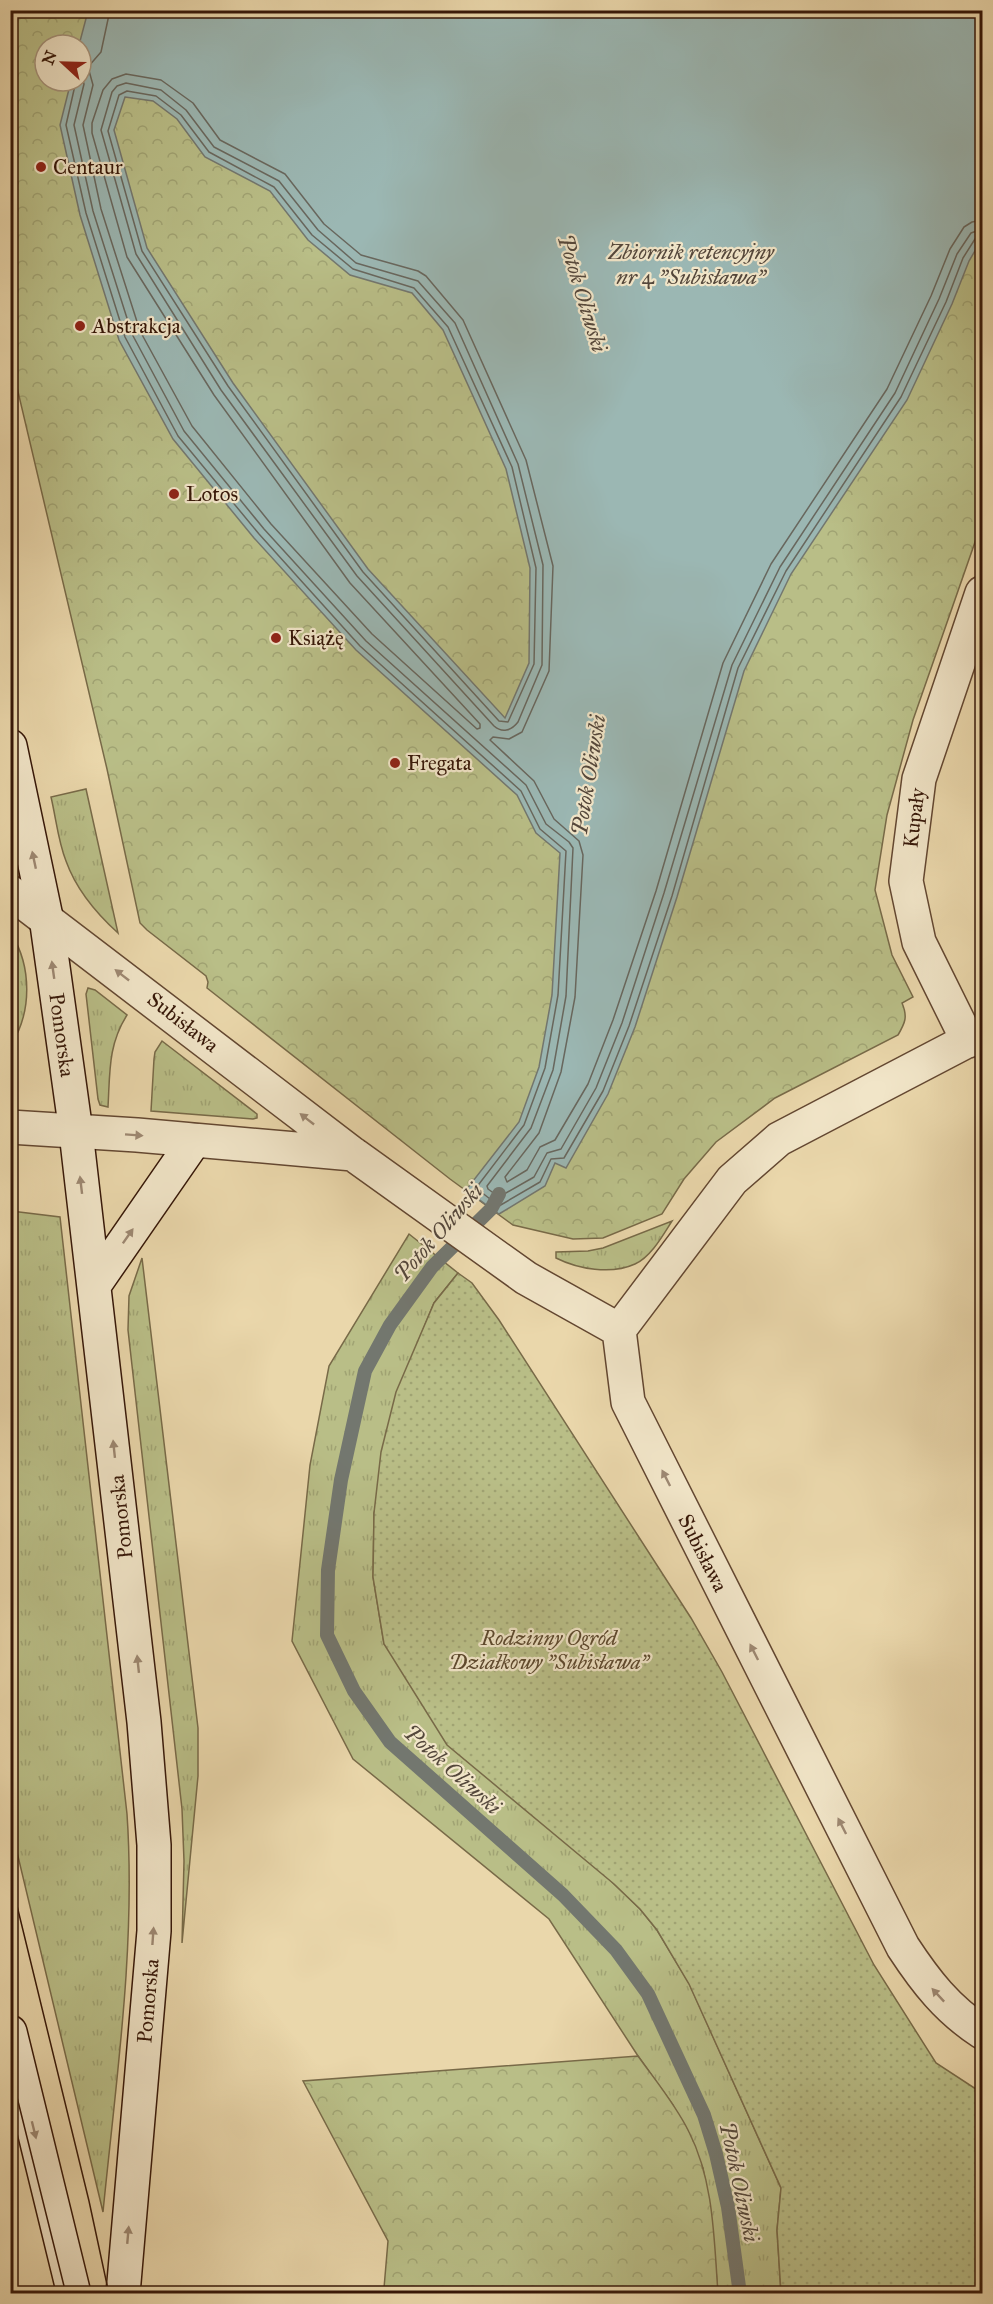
<svg xmlns="http://www.w3.org/2000/svg" width="993" height="2304" font-family="'IM FELL Great Primer',serif">
  <style>
    .grass { fill: url(#grass-tufts); stroke: #786a48; stroke-width: 1.5 }
    .park { fill: url(#park-crowns); stroke: #786a48; stroke-width: 1.5; fill-rule: evenodd }
    .garden { fill: url(#garden-dots); stroke: #786a48; stroke-width: 1.5 }
    .water { fill: #9bb7b3; stroke: #73776f; stroke-width: 1.5; fill-rule: evenodd }
    .lines { fill: none; stroke-linecap: round; stroke-linejoin: round }
    .shore { stroke: #68675e; stroke-width: 1.5 }
    .stream { stroke: #73776f; stroke-width: 14 }
    .street-casing { stroke: #634731; stroke-width: 36 }
    .secondary-casing { stroke: #361708; stroke-width: 36 }
    .street { stroke: #f1e5c8; stroke-width: 33 }
    .secondary { stroke: #f1e5c8; stroke-width: 33 }
    .tram { stroke: #361708; stroke-width: 1.5 }
    .oneway { fill: #9d8872 }
    .poi-dot { fill: #8f2418; stroke: #f1e5c8; stroke-width: 2 }
    .labels { text-anchor: middle; stroke-width: 4.5; stroke-linejoin: round; paint-order: stroke }
    .poi-label { font-size: 21px; fill: #361708; stroke: #f1e5c8; text-anchor: start }
    .street-label { font-size: 21px; fill: #361708; stroke: #f1e5c8 }
    .park-label { font-size: 21px; font-style: italic; fill: #5d492e; stroke: #f1e5c8 }
    .water-label { font-size: 22px; font-style: italic; fill: #54473b; stroke: #f1e5c8 }
  </style>
  <defs>
    <pattern id="grass-tufts" width="24" height="20" patternUnits="userSpaceOnUse" patternTransform="scale(1.5)"><rect width="24" height="20" fill="#b9be87"/><path d="M3 7l-1-3M5 7V3M7 7l1-3M15 17l-1-3M17 17v-4M19 17l1-3" fill="none" stroke="#a0a373"/></pattern>
    <pattern id="park-crowns" width="20" height="18" patternUnits="userSpaceOnUse" patternTransform="scale(1.5)"><rect width="20" height="18" fill="#b9be87"/><path d="M2 6a3 3 0 1 1 6 0M12 15a3 3 0 1 1 6 0" fill="none" stroke="#a0a373"/></pattern>
    <pattern id="garden-dots" width="8" height="8" patternUnits="userSpaceOnUse" patternTransform="scale(1.5)"><rect width="8" height="8" fill="#b9be87"/><path d="M2 2h.1M6 6h.1" fill="none" stroke="#a0a373" stroke-width="1.8" stroke-linecap="round"/></pattern>
  </defs>
  <rect width="100%" height="100%" fill="#ead7ab"/>
  <filter id="stains"><feTurbulence type="fractalNoise" baseFrequency=".00333" numOctaves="4"/><feColorMatrix values="0 0 0 0 .2 0 0 0 0 .09 0 0 0 0 .02 0 0 0 .5 -.17"/></filter>
  <radialGradient id="worn" r=".72"><stop offset=".6" stop-color="#630" stop-opacity="0"/><stop offset="1" stop-color="#630" stop-opacity=".3"/></radialGradient>
  <path class="grass" d="M 86,789 L 118,933 C 97,914 76,889 66,861 C 58,841 56,818 51,797 Z
    M 11,933 C 32,967 32,1012 11,1045 Z
    M 88,988 L 95,990 L 127,1015 C 108,1045 110,1072 108,1107 L 100,1105 L 98,1099 L 86,994 Z
    M 162,1041 L 257,1114 L 257,1118 L 253,1119 L 151,1111 L 154,1059 L 155,1052 Z
    M 11,1211 L 60,1217 L 127,1814 C 136,1946 116,2080 103,2212 L 11,1827 Z
    M 672,1221 C 663,1235 651,1257 635,1264 C 611,1275 578,1269 556,1258 L 556,1252 L 588,1251 L 603,1248 Z
    M 409,1234 L 458,1273 L 434,1303 L 416,1347 L 374,1513 L 373,1577 L 384,1644 L 614,1884 L 640,1909 L 657,1930 L 689,1983 L 781,2188 L 777,2230 L 781,2293 L 718,2293 L 711,2214 L 703,2168 L 673,2105 L 638,2056 L 549,1919 L 353,1759 L 292,1641 L 310,1465 L 329,1366 Z
    M 142,1258 L 198,1728 L 198,1776 L 182,1943 L 184,1861 L 182,1809 L 128,1330 L 129,1296 Z"/>
  <path class="park" d="M 10,11 L 982,11 L 982,522 L 913,720 L 887,815 L 875,890 L 892,955 L 913,997 L 902,1003 C 908,1017 905,1023 898,1035 L 775,1098 L 716,1142 L 684,1179 L 662,1214 L 603,1238 L 573,1239 L 513,1225 L 450,1179 L 207,988 L 208,982 L 206,976 L 147,930 L 140,923 L 107,769 L 11,362 ZM 45,45 L 81,45 L 81,81 L 45,81 Z
    M 638,2056 C 655,2080 676,2105 689,2132 C 714,2181 714,2240 718,2293 L 372,2293 L 384,2288 L 388,2241 L 303,2081 Z"/>
  <path class="garden" d="M 458,1273 L 472,1283 L 499,1320 L 691,1618 L 722,1672 L 874,1965 L 936,2063 L 982,2093 L 982,2293 L 781,2293 L 777,2230 L 781,2188 L 689,1984 L 657,1930 L 640,1909 L 614,1884 L 447,1745 L 384,1644 L 373,1577 L 374,1513 L 381,1452 L 396,1392 L 434,1303 Z"/>
  <path class="water" d="M 88,11 L 982,11 L 982,239 L 969,261 L 952,304 L 907,400 L 791,574 L 744,671 L 677,897 L 635,1027 L 608,1094 L 566,1168 L 555,1163 L 545,1186 L 499,1214 L 466,1190 L 519,1122 L 539,1067 L 552,995 L 560,853 L 536,833 L 517,795 L 356,650 L 254,538 L 173,439 L 119,340 L 80,215 L 60,125 L 71,81 L 81,81 L 79,45 ZM 125,97 L 153,101 L 177,119 L 205,157 L 270,191 L 308,240 L 350,275 L 412,293 L 443,330 L 506,469 L 530,568 L 529,663 L 505,718 L 368,569 L 233,383 L 147,248 L 114,130 Z"/>
  <g class="lines">
    <path class="shore" d="M 110,10 L 101,52 L 88,67 L 93,85 L 83,125 L 101,209 L 140,331 L 192,426 L 271,524 L 372,634 L 477,729 L 480,728 L 480,724 L 350,583 L 214,395 L 127,257 L 92,133 L 92,123 L 103,90 L 112,79 L 126,74 L 161,80 L 193,103 L 220,140 L 285,174 L 324,224 L 361,255 L 418,271 L 426,276 L 463,320 L 526,460 L 553,566 L 549,671 L 522,732 L 509,739 L 493,737 L 490,740 L 534,781 L 554,819 L 579,841 L 583,855 L 575,997 L 561,1072 L 539,1133 L 505,1177 L 507,1182 L 527,1170 L 540,1147 L 555,1140 L 588,1084 L 613,1020 L 656,891 L 723,663 L 771,564 L 887,389 L 931,296 L 950,249 L 964,227 L 972,222 L 982,220
      M 81,74 L 84,84 L 74,125 L 93,211 L 132,334 L 184,431 L 264,529 L 366,641 L 526,785 L 546,824 L 569,842 L 573,848 L 566,996 L 553,1070 L 531,1128 L 487,1186 L 488,1189 L 499,1197 L 534,1177 L 547,1153 L 561,1149 L 596,1088 L 622,1023 L 664,893 L 732,665 L 780,567 L 895,393 L 939,299 L 957,254 L 971,233 L 982,229
      M 76,81 L 66,125 L 86,213 L 125,337 L 178,436 L 259,534 L 360,646 L 521,791 L 540,829 L 566,851 L 558,995 L 545,1068 L 524,1125 L 476,1188 L 499,1206 L 540,1182 L 551,1159 L 564,1158 L 603,1091 L 629,1026 L 672,896 L 738,668 L 786,571 L 901,397 L 946,302 L 963,258 L 975,239 L 982,237
      M 126,83 L 161,90 L 186,110 L 214,147 L 279,181 L 318,230 L 356,263 L 418,281 L 455,323 L 518,464 L 543,565 L 542,665 L 518,722 C 511,731 502,733 494,726 L 357,576 L 221,390 L 136,254 L 101,130 L 112,92 L 117,86 Z
      M 127,91 L 156,96 L 181,115 L 209,152 L 274,187 L 312,235 L 353,269 L 414,288 L 448,327 L 512,467 L 536,568 L 534,664 L 508,722 L 499,721 L 363,572 L 228,386 L 142,251 L 108,131 L 119,95 Z"/>
    <path class="stream" d="M 499,1194 L 491,1209 L 432,1267 L 390,1325 L 365,1371 L 341,1480 L 328,1570 L 327,1635 L 354,1691 L 390,1742 L 563,1895 L 616,1950 L 648,1994 L 704,2115 L 716,2154 L 728,2207 L 740,2294"/>
    <g class="street-casing">
      <path id="street" d="M 10,892 L 353,1154 L 526,1278 L 619,1330
        M 968,1041 L 919,942 L 906,881 L 919,779 L 982,593
        M 10,1127 L 137,1135 L 353,1154
        M 619,1330 L 628,1402 L 903,1947 C 926,1982 947,2009 982,2032
        M 619,1330 L 732,1180 L 779,1139 L 982,1033"/>
    </g>
    <g class="secondary-casing">
      <path id="secondary" d="M 10,746 L 46,917 L 76,1132 L 144,1722 L 154,1845 L 154,1931 L 123,2294
        M 95,1284 L 194,1141
        M 10,2032 L 74,2294"/>
    </g>
    <use href="#street" class="street"/>
    <use href="#secondary" class="secondary"/>
    <path class="tram" d="M 10,1877 L 89,2201 L 109,2294
      M 10,2069 L 66,2294"/>
  </g>
  <defs><path id="oneway-solid" d="M-6-.8H1V-3.2L6.5 0L1 3.2V.8H-6Z" transform="scale(1.5)"/></defs>
  <g class="oneway">
    <use href="#oneway-solid" transform="translate(34 860) rotate(-102)"/>
    <use href="#oneway-solid" transform="translate(53 970) rotate(-98)"/>
    <use href="#oneway-solid" transform="translate(122 975) rotate(-142)"/>
    <use href="#oneway-solid" transform="translate(307 1119) rotate(-142)"/>
    <use href="#oneway-solid" transform="translate(134 1135) rotate(4)"/>
    <use href="#oneway-solid" transform="translate(81 1185) rotate(-97)"/>
    <use href="#oneway-solid" transform="translate(128 1236) rotate(-55)"/>
    <use href="#oneway-solid" transform="translate(114 1449) rotate(-96)"/>
    <use href="#oneway-solid" transform="translate(666 1478) rotate(-117)"/>
    <use href="#oneway-solid" transform="translate(754 1652) rotate(-117)"/>
    <use href="#oneway-solid" transform="translate(138 1664) rotate(-96)"/>
    <use href="#oneway-solid" transform="translate(842 1826) rotate(-117)"/>
    <use href="#oneway-solid" transform="translate(153 1936) rotate(-86)"/>
    <use href="#oneway-solid" transform="translate(938 1995) rotate(-133)"/>
    <use href="#oneway-solid" transform="translate(34 2130) rotate(76)"/>
    <use href="#oneway-solid" transform="translate(128 2235) rotate(-85)"/>
  </g>
  <g class="poi-dot">
    <circle cx="41" cy="167" r="6"/>
    <circle cx="80" cy="326" r="6"/>
    <circle cx="174" cy="494" r="6"/>
    <circle cx="276" cy="638" r="6"/>
    <circle cx="395" cy="763" r="6"/>
  </g>
  <g class="labels">
    <g class="poi-label">
      <text x="53" y="174">Centaur</text>
      <text x="92" y="333">Abstrakcja</text>
      <text x="186" y="501">Lotos</text>
      <text x="288" y="645">Książę</text>
      <text x="407" y="770">Fregata</text>
    </g>
    <g class="street-label">
      <text transform="translate(914 818) rotate(-83)" y="7">Kupały</text>
      <text transform="translate(183 1022) rotate(38)" y="7">Subisława</text>
      <text transform="translate(62 1035) rotate(82)" y="7">Pomorska</text>
      <text transform="translate(121 1517) rotate(-96)" y="7">Pomorska</text>
      <text transform="translate(703 1553) rotate(63)" y="7">Subisława</text>
      <text transform="translate(148 2001) rotate(-85)" y="7">Pomorska</text>
    </g>
    <g class="park-label">
      <text x="549" y="1645">Rodzinny Ogród<tspan x="549" dy="24">Działkowy "Subisława"</tspan></text>
    </g>
    <g class="water-label">
      <text x="691" y="259">Zbiornik retencyjny<tspan x="691" dy="25">nr 4 "Subisława"</tspan></text>
      <text transform="translate(583 293) rotate(73)" y="8">Potok Oliwski</text>
      <text transform="translate(588 775) rotate(-81)" y="8">Potok Oliwski</text>
      <text transform="translate(438 1232) rotate(-49)" y="8">Potok Oliwski</text>
      <text transform="translate(453 1769) rotate(42)" y="8">Potok Oliwski</text>
      <text transform="translate(740 2182) rotate(78)" y="8">Potok Oliwski</text>
    </g>
  </g>
  <rect width="993" height="2304" fill="none" stroke="#ead7ab" stroke-width="36"/>
  <rect x="12" y="12" width="969" height="2280" fill="none" stroke="#361708" stroke-width="3"/>
  <rect x="18" y="18" width="957" height="2268" fill="none" stroke="#361708" stroke-width="1.5"/>
  <g transform="translate(63 63) rotate(292)"><circle r="28" fill="#f1e5c8" stroke="#a6937b" stroke-width="1.5"/>
  <path d="M0-4.5L10 22L0 15L-10 22Z" fill="#8f2418"/>
  <text y="-9" font-size="16" font-weight="bold" text-anchor="middle" fill="#361708">N</text>
  </g>
  <rect width="100%" height="100%" filter="url(#stains)"/>
  <rect width="100%" height="100%" fill="url(#worn)"/>
</svg>
